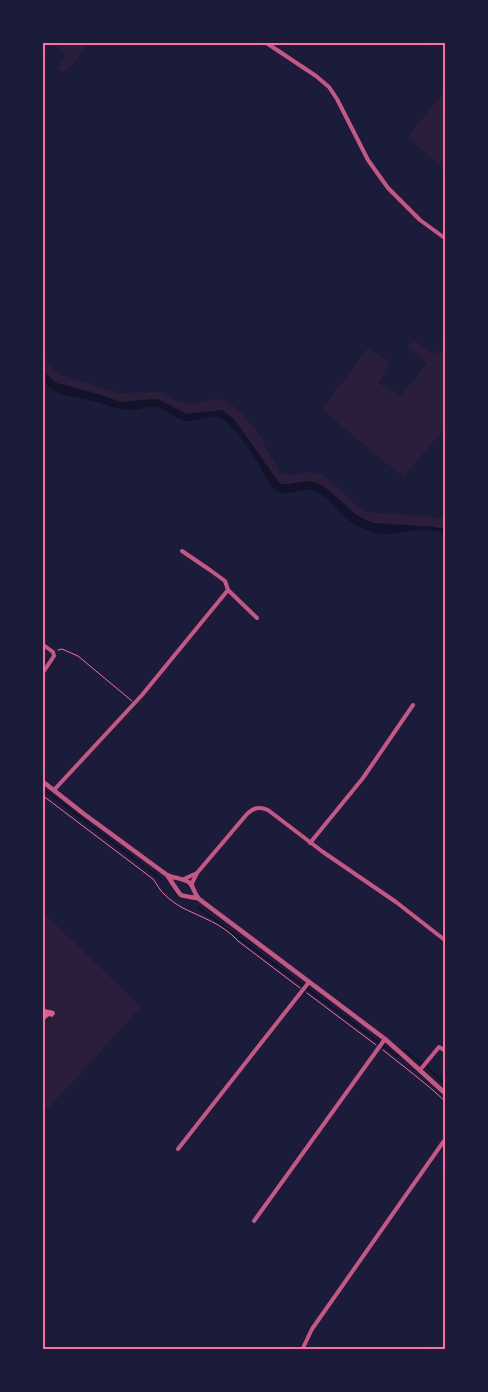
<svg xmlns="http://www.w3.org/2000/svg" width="488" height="1392" font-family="'DM Sans',sans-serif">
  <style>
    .green { fill: #2a1e3b }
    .water { fill: #12122b }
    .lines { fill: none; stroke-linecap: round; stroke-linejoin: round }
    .stream { stroke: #12122b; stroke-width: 2 }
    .building { fill: #dd5f8e }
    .path { stroke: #ff6b9d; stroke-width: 1 }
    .minor { stroke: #c65784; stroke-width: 4 }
    .tertiary { stroke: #c65784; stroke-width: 4.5 }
    .neatline { fill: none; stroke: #ff6b9d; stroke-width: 2 }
  </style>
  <rect width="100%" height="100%" fill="#1b1b3a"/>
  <path class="green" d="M 54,43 L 88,43 L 69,69 L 63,72 L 57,68 L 66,57 Z
    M 445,90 L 445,170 L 408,137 Z
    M 413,341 L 434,354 L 440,350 L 445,353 L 445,428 L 404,476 L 381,459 L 322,409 L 368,348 L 390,363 L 378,383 L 401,396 L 427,363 L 407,347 Z
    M 42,353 L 49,365 L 59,374 L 119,393 L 159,392 L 170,397 L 177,401 L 181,400 C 192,411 208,396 222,400 C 246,406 270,453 280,473 L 285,475 L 292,475 L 306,472 L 323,475 L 342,491 L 356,505 L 368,512 L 445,518 L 445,529 L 433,527 L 373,523 L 356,515 L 326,488 L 319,484 L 308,481 L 289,484 L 280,484 L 222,410 L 187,414 L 157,399 L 120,402 L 98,394 L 56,383 L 46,374 L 43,368 Z
    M 42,911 L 141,1007 L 43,1114 L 42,1113 Z"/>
  <path class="water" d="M 43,368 L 46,374 L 56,383 L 98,394 L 120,402 L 157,399 L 187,414 L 222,410 L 234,419 L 280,484 L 289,484 L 308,481 L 319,484 L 326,488 L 356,515 L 373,523 L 433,527 L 445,529 L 445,534 C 440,532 433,530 427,530 C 412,529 396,535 382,534 C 375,533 366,529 360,527 C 341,519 331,498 316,491 C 302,486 288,499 275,490 C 269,486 263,471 259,464 C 253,454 231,422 221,418 C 212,414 198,422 188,421 C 176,420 168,410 157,407 C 149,405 139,411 131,410 C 118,410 103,403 90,400 C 79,397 68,397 57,392 C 52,389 46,385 43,380 Z"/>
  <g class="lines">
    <path class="stream" d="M 42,788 L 162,880
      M 198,907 L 397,1056 L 400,1054
      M 404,1051 L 405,1050 L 422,1064
      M 427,1067 L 446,1085"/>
  </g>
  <path class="building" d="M 42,1006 L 45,1009 L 54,1011 L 55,1014 L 52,1017 L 49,1016 L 42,1022 Z"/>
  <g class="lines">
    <path class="path" d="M 58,650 L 62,649 L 78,656 L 132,701
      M 42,795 L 153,879 C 157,884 160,891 165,895 C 169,899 176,904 181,907 C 202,918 222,923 238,941 L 300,988
      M 307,993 L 376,1045
      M 383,1050 C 404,1067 426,1083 446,1102"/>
    <path class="minor" d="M 265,42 L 316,76 L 329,87 L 337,99 L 368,160 L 388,188 L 420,220 L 446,239
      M 182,551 L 210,570 L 225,581 L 228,590 L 257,618
      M 42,644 L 53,652 L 54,656 L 42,674
      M 54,790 L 142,695 L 228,590
      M 310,843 L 363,778 L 413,705
      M 184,879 L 197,873
      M 191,885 L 197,873 L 247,814 C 254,808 259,806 268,810 L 323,852 L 396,902 L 446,941
      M 420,1070 L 439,1047 L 446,1051
      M 178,1149 L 309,982
      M 254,1221 L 385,1039
      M 302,1350 L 312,1329 L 446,1138"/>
    <path class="tertiary" d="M 42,781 L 84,814 L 167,875 C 170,879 179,894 181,895 C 186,897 192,897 197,898
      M 167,875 C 173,878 188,879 191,884 C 194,889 194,893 199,899 L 385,1039 L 403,1055 L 446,1094"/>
  </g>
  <rect width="488" height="1392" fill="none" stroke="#1b1b3a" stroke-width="88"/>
  <rect x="44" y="44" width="400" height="1304" class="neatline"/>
</svg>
